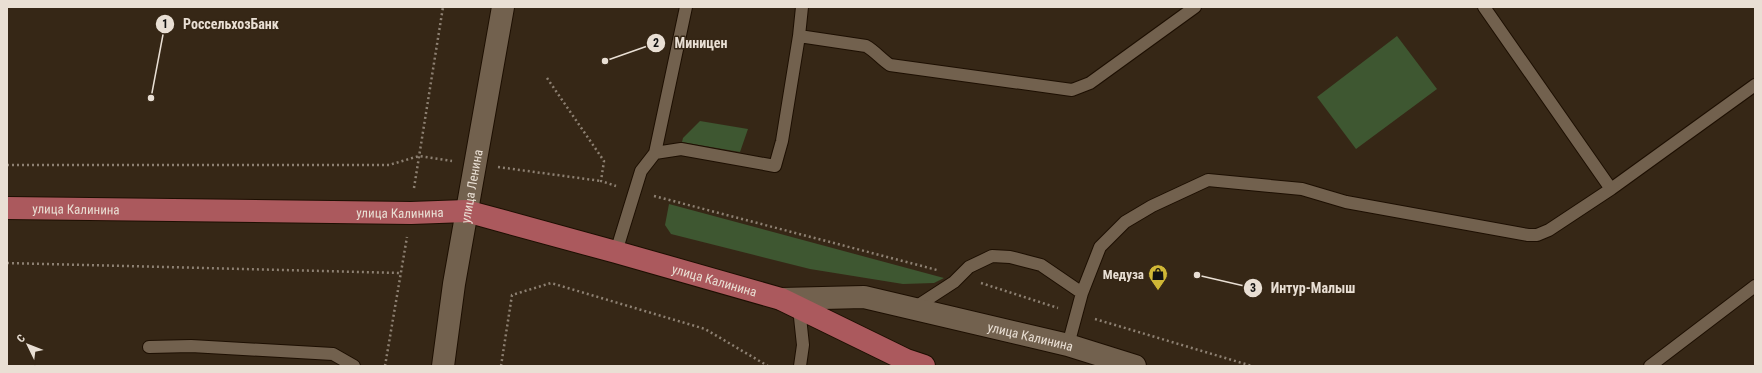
<svg xmlns="http://www.w3.org/2000/svg" width="1762" height="373" font-family="'Roboto Condensed',sans-serif">
  <style>
    .green { fill: #3e5731 }
    .lines { fill: none; stroke-linecap: round; stroke-linejoin: round }
    .lane-casing { stroke: #1d0f02; stroke-width: 14 }
    .street-casing { stroke: #1d0f02; stroke-width: 24 }
    .secondary-casing { stroke: #1d0f02; stroke-width: 24 }
    .primary-casing { stroke: #1d0f02; stroke-width: 24 }
    .path { stroke: #8d8072; stroke-width: 2.5; stroke-dasharray: 2 3; stroke-linecap: butt }
    .lane { stroke: #72614e; stroke-width: 12 }
    .street { stroke: #72614e; stroke-width: 22 }
    .secondary { stroke: #72614e; stroke-width: 22 }
    .primary { stroke: #ab595d; stroke-width: 22 }
    .labels { text-anchor: middle; stroke-width: 3; stroke-linejoin: round; paint-order: stroke }
    .street-label { font-size: 13px; fill: #e9dfd4; stroke: #362716 }
    .poi-label { font-size: 13px; font-weight: bold; fill: #e9dfd4; stroke: #362716; text-anchor: end }
    .leader { fill: none; stroke: #e9dfd4; stroke-width: 1.5 }
    .callout-dot { fill: #e9dfd4; stroke: #362716; stroke-width: 1.5 }
    .mark-label { font-size: 12px; text-anchor: middle; font-weight: bold; fill: #111 }
    .callout-label { font-size: 14px; text-anchor: middle; font-weight: bold; fill: #e9dfd4; stroke: #362716; stroke-width: 3; stroke-linejoin: round; paint-order: stroke }
  </style>
  <rect width="100%" height="100%" fill="#362716"/>
  <path class="green" d="M 1397,36 L 1437,89 L 1356,149 L 1317,97 Z
    M 700,121 L 748,129 L 740,152 L 682,142 L 683,138 Z
    M 669,204 L 944,278 L 934,283 L 903,284 L 810,269 L 671,234 L 665,225 Z"/>
  <g class="lines">
    <g class="lane-casing">
      <path id="lane" d="M 1484,7 L 1611,189
        M 799,36 L 802,7
        M 655,153 L 686,7
        M 616,252 L 641,171 L 655,153 L 681,149 L 775,166 L 782,141 L 799,36 L 866,46 C 875,51 881,59 890,65 L 1072,90 L 1090,83 L 1195,7
        M 799,308 L 803,345 L 800,366
        M 914,308 L 954,282 L 969,267 L 992,256 L 1010,257 L 1041,265 L 1082,293
        M 1068,345 L 1082,293 L 1100,247 L 1125,222 L 1152,206 L 1208,180 L 1302,189 L 1346,202 L 1528,235 L 1537,235 L 1549,230 L 1611,189 L 1755,85
        M 149,347 L 191,346 L 333,354 L 354,366
        M 1650,366 L 1755,286"/>
    </g>
    <g class="street-casing">
      <g id="street">
        <path id="s1" d="M 781,299 L 864,297 L 1068,345 L 1135,366"/>
      </g>
    </g>
    <g class="secondary-casing">
      <g id="secondary">
        <path id="s2" d="M 443,366 L 454,284 L 503,7"/>
      </g>
    </g>
    <g class="primary-casing">
      <g id="primary">
        <path id="s3" d="M 7,208 L 411,213 L 466,211 L 616,252 L 781,299 L 906,360 L 924,366"/>
      </g>
    </g>
    <path class="path" d="M 547,78 L 604,161 L 601,181 L 616,186
      M 7,165 L 389,165 L 419,156 L 452,161
      M 498,167 L 601,181
      M 414,188 L 443,7
      M 654,196 L 937,270
      M 7,263 L 401,273
      M 981,283 L 1058,308
      M 1095,319 L 1252,366
      M 385,366 L 407,237
      M 501,366 L 512,295 L 551,283 L 705,329 L 768,366"/>
    <use href="#lane" class="lane"/>
    <use href="#street" class="street"/>
    <use href="#secondary" class="secondary"/>
    <use href="#primary" class="primary"/>
  </g>
  <defs>
    <g id="shop-pin" transform="scale(1)"><path d="M0 17L-7.5 6A9.5 9.5 0 1 1 7.5 6Z" fill="#d0b736" stroke="#362716"/><path d="M-5-2.5h2.3a2.7 3.5 0 0 1 5.4 0H5L5.5 6h-11ZM-1.5-2.5h3a1.5 2.3 0 0 0-3 0Z" fill="#111"/></g>
  </defs>
  <g fill-rule="evenodd">
    <use href="#shop-pin" x="1158" y="274"/>
  </g>
  <g class="labels">
    <g class="street-label">
      <text dy="5" stroke="none"><textPath href="#s2" startOffset="182">улица Ленина</textPath></text>
      <text dy="5" stroke="none"><textPath href="#s3" startOffset="69">улица Калинина</textPath></text>
      <text dy="5" stroke="none"><textPath href="#s3" startOffset="393">улица Калинина</textPath></text>
      <text dy="5" stroke="none"><textPath href="#s3" startOffset="717">улица Калинина</textPath></text>
      <text dy="5" stroke="none"><textPath href="#s1" startOffset="254">улица Калинина</textPath></text>
    </g>
    <g class="poi-label">
      <text x="1144" y="279">Медуза</text>
    </g>
  </g>
  <path class="leader" d="M151 98L165 24M605 61L656 43M1197 275L1253 288"/>
  <g class="callout-dot">
    <circle cx="151" cy="98" r="4"/>
    <circle cx="605" cy="61" r="4"/>
    <circle cx="1197" cy="275" r="4"/>
    <circle cx="165" cy="24" r="10"/>
    <circle cx="656" cy="43" r="10"/>
    <circle cx="1253" cy="288" r="10"/>
  </g>
  <g class="mark-label">
    <text x="165" y="28">1</text>
    <text x="656" y="47">2</text>
    <text x="1253" y="292">3</text>
  </g>
  <g class="callout-label">
    <text x="231" y="29">РоссельхозБанк</text>
    <text x="701" y="48">Миницен</text>
    <text x="1313" y="293">Интур-Малыш</text>
  </g>
  <rect width="1762" height="373" fill="none" stroke="#e9dfd4" stroke-width="16"/>
  <g transform="translate(28 345) rotate(313)" stroke="#362716" stroke-width="3" paint-order="stroke">
  <path d="M0-3L7 15L0 10L-7 15Z" fill="#e9dfd4"/>
  <text y="-6" font-size="11" font-weight="bold" text-anchor="middle" fill="#e9dfd4">С</text>
  </g>
</svg>
